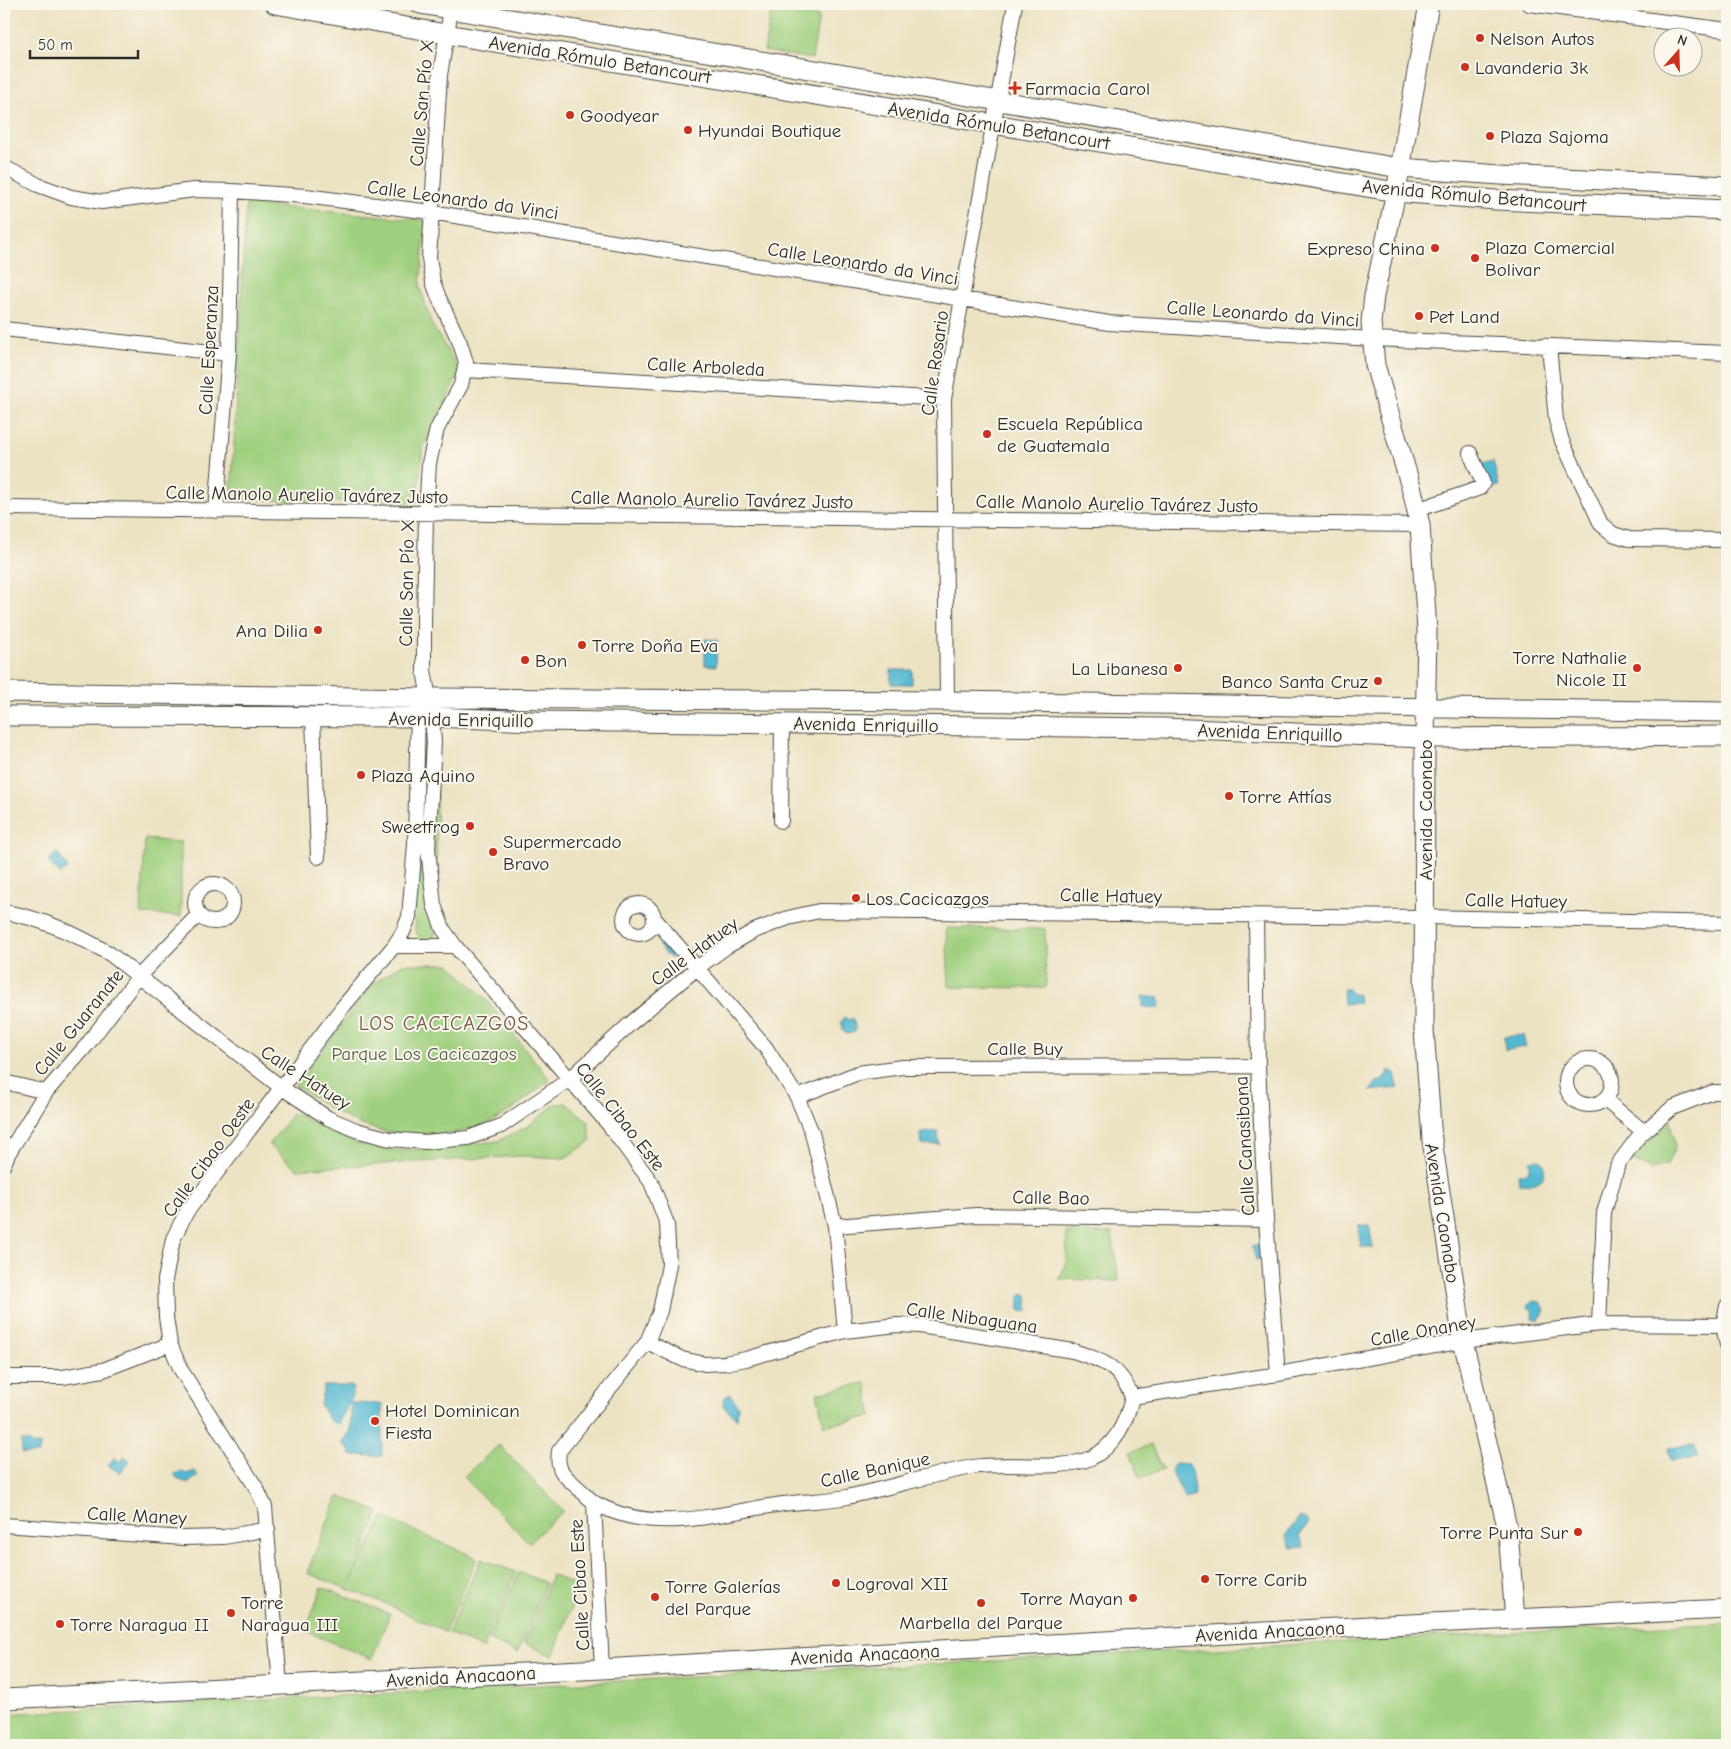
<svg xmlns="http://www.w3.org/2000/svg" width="1731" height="1749" font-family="'Comic Neue',sans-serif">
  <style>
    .green { fill: #a0d07f; stroke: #667e55 }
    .water { fill: #53b9d2; stroke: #3f727e }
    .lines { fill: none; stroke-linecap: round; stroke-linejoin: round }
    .street-casing { stroke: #484742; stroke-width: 16 }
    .secondary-casing { stroke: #484742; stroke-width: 21 }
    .street { stroke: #fff; stroke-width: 14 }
    .secondary { stroke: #fff; stroke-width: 19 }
    .poi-dot { fill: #c8321e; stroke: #fbf7ec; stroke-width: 2 }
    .labels { text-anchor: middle; stroke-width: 4; stroke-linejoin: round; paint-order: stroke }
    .poi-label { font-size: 19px; fill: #2b2b2b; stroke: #fbf7ec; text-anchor: start }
    .street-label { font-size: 19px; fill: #2b2b2b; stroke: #fbf7ec }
    .park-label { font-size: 19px; fill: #4e5d44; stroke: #fbf7ec }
    .neighbourhood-label { font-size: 20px; letter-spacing: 1px; fill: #725848; stroke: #fbf7ec }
  </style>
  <rect width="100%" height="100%" fill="#fbf7ec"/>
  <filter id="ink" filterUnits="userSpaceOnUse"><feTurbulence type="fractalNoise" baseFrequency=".02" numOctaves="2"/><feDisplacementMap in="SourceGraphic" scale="10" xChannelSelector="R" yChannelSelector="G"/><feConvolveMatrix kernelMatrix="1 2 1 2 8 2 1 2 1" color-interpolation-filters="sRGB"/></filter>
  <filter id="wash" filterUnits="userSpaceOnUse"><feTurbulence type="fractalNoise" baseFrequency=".0096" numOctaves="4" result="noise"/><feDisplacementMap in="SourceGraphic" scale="20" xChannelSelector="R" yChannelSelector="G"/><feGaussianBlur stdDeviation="1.12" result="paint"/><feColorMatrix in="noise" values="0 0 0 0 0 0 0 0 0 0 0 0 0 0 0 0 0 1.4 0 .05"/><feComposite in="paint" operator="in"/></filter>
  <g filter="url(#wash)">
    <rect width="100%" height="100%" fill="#ece3c3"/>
    <path class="green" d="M 772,4 L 816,4 L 814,16 L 819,17 L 812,59 L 764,51 Z
      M 246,204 L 426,220 L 420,287 L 432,325 L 460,371 L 423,448 L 417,502 L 231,500 Z
      M 428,739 L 436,751 L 437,927 L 433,940 L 421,940 L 415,930 L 422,749 Z
      M 145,839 L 181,842 L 181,916 L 141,914 Z
      M 946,928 L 1045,929 L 1046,988 L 949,987 Z
      M 402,964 L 449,964 L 484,997 L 550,1080 C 533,1092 516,1108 498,1118 C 460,1140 397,1140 357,1123 C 335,1113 315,1099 295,1085 L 374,983 Z
      M 566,1103 L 588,1121 L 591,1141 L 565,1158 L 521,1156 L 297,1169 L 269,1145 L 293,1113 L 356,1143 L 398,1151 L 498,1141 L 530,1125 L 555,1104 Z
      M 1670,1121 L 1675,1147 L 1667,1165 L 1652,1169 L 1630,1160 Z
      M 1066,1232 L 1112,1233 L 1119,1281 L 1059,1279 L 1067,1262 Z
      M 866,1383 L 872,1416 L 824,1426 L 817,1393 Z
      M 499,1445 L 563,1511 L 529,1543 L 463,1477 Z
      M 1151,1445 L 1163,1470 L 1140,1478 L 1130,1452 Z
      M 338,1496 L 379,1512 L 352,1579 L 383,1517 L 477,1558 L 445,1632 L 386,1604 L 307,1573 Z
      M 481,1559 L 516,1572 L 483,1649 L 448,1633 Z
      M 519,1572 L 546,1583 L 517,1653 L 489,1640 Z
      M 552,1575 L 579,1587 L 553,1656 L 524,1643 Z
      M 322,1587 L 390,1614 L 372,1659 L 305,1631 Z
      M 1727,1623 L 1727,1745 L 4,1745 L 4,1714 L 1513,1633 Z"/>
    <path class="water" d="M 1493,461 L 1499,486 L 1489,488 L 1482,464 Z
      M 705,639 L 717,640 L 716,666 L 705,665 Z
      M 891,670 L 912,670 L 912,684 L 891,684 Z
      M 57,853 L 68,868 L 60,874 L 48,861 Z
      M 665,939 L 677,953 L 670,958 L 658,945 Z
      M 1343,989 L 1348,989 L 1350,993 L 1358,995 L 1359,1003 L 1344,1004 Z
      M 1142,996 L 1159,998 L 1160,1008 L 1143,1007 Z
      M 846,1017 L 848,1020 L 853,1018 L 855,1026 L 855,1032 L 847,1034 L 842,1030 L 843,1026 L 841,1024 L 842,1020 Z
      M 1523,1035 L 1526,1047 L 1505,1050 L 1504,1037 Z
      M 1389,1070 L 1395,1073 L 1398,1088 L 1370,1091 L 1377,1082 C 1384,1081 1386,1076 1389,1070 Z
      M 938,1131 L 939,1144 L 922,1145 L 921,1133 Z
      M 1539,1159 L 1543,1161 C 1549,1182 1536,1185 1519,1184 L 1518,1174 C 1527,1174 1532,1172 1530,1161 Z
      M 1369,1225 L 1373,1247 L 1361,1247 L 1358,1226 Z
      M 1261,1244 L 1264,1259 L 1256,1260 L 1252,1246 Z
      M 1024,1293 L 1028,1296 C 1028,1301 1029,1306 1028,1311 L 1024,1312 L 1020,1310 C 1018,1304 1018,1296 1024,1293 Z
      M 1535,1301 L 1540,1302 L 1545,1309 L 1542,1317 L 1539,1320 L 1533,1318 L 1533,1311 L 1528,1307 L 1528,1304 Z
      M 324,1386 L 352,1386 L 353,1396 L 338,1424 L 330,1421 L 320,1405 Z
      M 730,1394 L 738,1406 L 737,1419 L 723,1406 L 724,1398 Z
      M 351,1403 L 382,1404 L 382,1456 L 350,1455 L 349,1449 L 342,1443 L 351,1430 Z
      M 21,1441 L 30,1442 L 32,1445 L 41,1445 L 38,1454 L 22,1454 Z
      M 1695,1445 L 1697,1458 L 1670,1461 L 1668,1448 Z
      M 115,1457 L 120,1462 L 123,1457 L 130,1461 L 120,1473 L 108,1465 Z
      M 1175,1463 L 1189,1464 L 1192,1476 L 1195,1496 L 1185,1499 L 1171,1471 Z
      M 181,1471 L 186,1474 L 195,1471 L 198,1476 L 188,1483 L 179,1480 L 174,1475 Z
      M 1299,1517 L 1306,1519 L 1308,1524 L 1300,1536 L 1304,1547 L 1291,1548 L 1286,1535 Z"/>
  </g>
  <g filter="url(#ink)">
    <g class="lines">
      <g class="street-casing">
        <path id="street" d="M 452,4 L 440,75 L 429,258 L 433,282 L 439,298 L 460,343 L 466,362 L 461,385 L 437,429 L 429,463 L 426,514 L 424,622 L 424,670 L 432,717 L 434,742 L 428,849 L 434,905 L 443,929 L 455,946 L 609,1125 L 651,1182 L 667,1224 L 669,1265 L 660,1311 L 647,1342 L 559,1451 C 556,1471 564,1475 578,1488 C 584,1493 589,1499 595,1503 C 655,1537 721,1512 783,1504 C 804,1501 826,1501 847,1497 C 889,1488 930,1475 972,1467 C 1007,1461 1060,1472 1091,1458 C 1115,1446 1127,1421 1132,1397
          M 1529,4 L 1727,30
          M 4,167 L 38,185 L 71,197 L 102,202 L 194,190 L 232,191 L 305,196 L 431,212 L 1109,323 L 1372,339 L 1727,353
          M 4,329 L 229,354
          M 1549,346 L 1556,420 L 1562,441 L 1601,524 L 1613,534 L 1629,539 L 1727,540
          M 466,370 L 944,399
          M 4,508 L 1420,525
          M 1417,510 L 1480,488 L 1483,483 L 1470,453
          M 216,511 L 229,354 L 232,191
          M 947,701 L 944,399 L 1015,4
          M 313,717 L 318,857
          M 781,821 L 782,723
          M195 903a19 19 0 1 1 38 0a19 19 0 1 1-38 0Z
          M624 919a15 15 0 1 1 30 0a15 15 0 1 1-30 0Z
          M 4,912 C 42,918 76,934 110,954 L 282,1088 L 328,1118 L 356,1130 L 390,1139 L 425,1142 L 468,1138 L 501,1126 L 570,1079 L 630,1024 L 697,968 L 726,947 L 754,931 L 788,918 L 819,911 L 1424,917 L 1727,923
          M 1256,916 L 1258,1066 L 1266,1220 L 1278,1374
          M 654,918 L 766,1048 L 797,1097 L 812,1133 L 835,1226 L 845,1331
          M 394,946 L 455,946
          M1566 1082a23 23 0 1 1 46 0a23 23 0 1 1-46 0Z
          M 4,1082 L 46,1092
          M 797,1097 L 858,1073 L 902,1067 L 1258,1066
          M 1604,1099 L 1644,1132
          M 4,1164 L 8,1154 L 46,1092 L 87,1045 L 139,976 L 198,915
          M 835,1226 L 976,1215 L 1266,1220
          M 1727,1306 L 1723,1325 L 1727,1345
          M 1599,1324 L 1604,1213 L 1618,1164 L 1639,1136 L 1672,1108 L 1713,1092 L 1727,1092
          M 647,1342 L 682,1359 L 705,1364 L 725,1363 L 746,1359 L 845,1331 L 897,1325 L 920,1326 L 1073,1351 C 1103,1361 1120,1366 1132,1397
          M 4,1377 L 63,1377 L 103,1370 L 170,1344
          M 1132,1397 L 1278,1374 L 1463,1341 L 1599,1324 L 1723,1325
          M 594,1502 L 602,1669
          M 4,1525 L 183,1538 L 224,1537 L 268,1529
          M 280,1685 L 265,1507 L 257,1489 L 181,1370 L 170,1344 L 166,1317 L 165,1280 L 173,1239 L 186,1213 L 342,1008 L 394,946 L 403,932 L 409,917 L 415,844 L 418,708"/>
      </g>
      <g class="secondary-casing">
        <path id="secondary" d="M 275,4 L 446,34 L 993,124 L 1396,192 L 1496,200 L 1727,210
          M 420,4 L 1400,168 L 1501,175 L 1727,186
          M 1429,4 L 1396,192 L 1374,296 L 1371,322 L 1375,365 L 1413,494 L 1420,525 L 1427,631 L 1425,738 L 1424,1029 L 1432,1140 L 1463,1341 L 1508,1531 L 1515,1619
          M 4,692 L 429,698 L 947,701 L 1727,712
          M 4,716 L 432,717 L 533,721 L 1163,728 L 1425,738 L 1727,736
          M 4,1699 L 602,1669 L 1388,1625 L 1727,1609"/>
      </g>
      <use href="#street" class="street"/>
      <use href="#secondary" class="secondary"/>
    </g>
  </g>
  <g class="poi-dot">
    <circle cx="1480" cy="38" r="5"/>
    <circle cx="1465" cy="67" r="5"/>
    <path d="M1012.5 80.5h5v5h5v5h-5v5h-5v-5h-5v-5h5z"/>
    <circle cx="570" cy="115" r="5"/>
    <circle cx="688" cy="130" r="5"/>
    <circle cx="1490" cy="136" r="5"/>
    <circle cx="1435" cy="248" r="5"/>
    <circle cx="1475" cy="258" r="5"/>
    <circle cx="1419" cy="316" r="5"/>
    <circle cx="987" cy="434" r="5"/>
    <circle cx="318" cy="630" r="5"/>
    <circle cx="582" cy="645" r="5"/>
    <circle cx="525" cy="660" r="5"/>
    <circle cx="1178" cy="668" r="5"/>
    <circle cx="1637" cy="668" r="5"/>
    <circle cx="1378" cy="681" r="5"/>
    <circle cx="361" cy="775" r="5"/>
    <circle cx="1229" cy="796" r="5"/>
    <circle cx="470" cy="826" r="5"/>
    <circle cx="493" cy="852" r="5"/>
    <circle cx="856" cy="898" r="5"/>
    <circle cx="375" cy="1421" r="5"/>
    <circle cx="1578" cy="1532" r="5"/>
    <circle cx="1205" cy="1579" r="5"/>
    <circle cx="836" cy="1583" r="5"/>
    <circle cx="655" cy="1597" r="5"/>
    <circle cx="1133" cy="1598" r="5"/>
    <circle cx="981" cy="1603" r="5"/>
    <circle cx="231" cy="1613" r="5"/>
    <circle cx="60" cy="1624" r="5"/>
  </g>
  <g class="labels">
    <g class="poi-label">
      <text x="1490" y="45">Nelson Autos</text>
      <text x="1475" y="74">Lavanderia 3k</text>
      <text x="1025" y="95">Farmacia Carol</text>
      <text x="580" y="122">Goodyear</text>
      <text x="698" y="137">Hyundai Boutique</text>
      <text x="1500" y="143">Plaza Sajoma</text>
      <text x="1485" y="254">Plaza Comercial<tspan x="1485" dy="22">Bolivar</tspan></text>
      <text x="1425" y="255" text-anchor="end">Expreso China</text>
      <text x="1429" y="323">Pet Land</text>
      <text x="997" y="430">Escuela República<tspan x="997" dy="22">de Guatemala</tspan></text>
      <text x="308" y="637" text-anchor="end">Ana Dilia</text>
      <text x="592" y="652">Torre Doña Eva</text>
      <text x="1627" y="664" text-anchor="end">Torre Nathalie<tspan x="1627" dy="22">Nicole II</tspan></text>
      <text x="535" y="667">Bon</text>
      <text x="1168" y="675" text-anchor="end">La Libanesa</text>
      <text x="1368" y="688" text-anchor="end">Banco Santa Cruz</text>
      <text x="371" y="782">Plaza Aquino</text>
      <text x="1239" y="803">Torre Attías</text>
      <text x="460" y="833" text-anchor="end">Sweetfrog</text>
      <text x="503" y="848">Supermercado<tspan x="503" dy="22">Bravo</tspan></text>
      <text x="866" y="905">Los Cacicazgos</text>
      <text x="385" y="1417">Hotel Dominican<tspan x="385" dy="22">Fiesta</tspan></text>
      <text x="1568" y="1539" text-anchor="end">Torre Punta Sur</text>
      <text x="1215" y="1586">Torre Carib</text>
      <text x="846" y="1590">Logroval XII</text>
      <text x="665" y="1593">Torre Galerías<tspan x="665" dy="22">del Parque</tspan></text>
      <text x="1123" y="1605" text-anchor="end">Torre Mayan</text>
      <text x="241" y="1609">Torre<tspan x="241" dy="22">Naragua III</tspan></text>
      <text x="981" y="1629" text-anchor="middle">Marbella del Parque</text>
      <text x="70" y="1631">Torre Naragua II</text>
    </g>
    <g class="street-label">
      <text transform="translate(600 59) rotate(9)" y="7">Avenida Rómulo Betancourt</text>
      <text transform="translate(421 103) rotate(-85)" y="7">Calle San Pío X</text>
      <text transform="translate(999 125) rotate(9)" y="7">Avenida Rómulo Betancourt</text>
      <text transform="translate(1474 195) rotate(5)" y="7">Avenida Rómulo Betancourt</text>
      <text transform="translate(463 199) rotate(8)" y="7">Calle Leonardo da Vinci</text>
      <text transform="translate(863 263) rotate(9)" y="7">Calle Leonardo da Vinci</text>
      <text transform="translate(1263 313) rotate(4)" y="7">Calle Leonardo da Vinci</text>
      <text transform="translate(208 350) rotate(-87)" y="7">Calle Esperanza</text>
      <text transform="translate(934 363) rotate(-82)" y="7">Calle Rosario</text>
      <text transform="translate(706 366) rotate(3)" y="7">Calle Arboleda</text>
      <text transform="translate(307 494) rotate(1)" y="7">Calle Manolo Aurelio Tavárez Justo</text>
      <text transform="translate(712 499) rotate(1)" y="7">Calle Manolo Aurelio Tavárez Justo</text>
      <text transform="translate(1117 503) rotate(1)" y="7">Calle Manolo Aurelio Tavárez Justo</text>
      <text transform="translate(406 583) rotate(-89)" y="7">Calle San Pío X</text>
      <text transform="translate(461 719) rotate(1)" y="7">Avenida Enriquillo</text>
      <text transform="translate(866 724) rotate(1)" y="7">Avenida Enriquillo</text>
      <text transform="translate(1270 732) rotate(2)" y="7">Avenida Enriquillo</text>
      <text transform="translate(1425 810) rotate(-90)" y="7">Avenida Caonabo</text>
      <text transform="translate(1111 895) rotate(1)" y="7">Calle Hatuey</text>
      <text transform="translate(1516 900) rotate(1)" y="7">Calle Hatuey</text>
      <text transform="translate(694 951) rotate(-36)" y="7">Calle Hatuey</text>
      <text transform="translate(78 1022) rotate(-51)" y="7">Calle Guaranate</text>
      <text x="1025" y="1055">Calle Buy</text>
      <text transform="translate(306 1077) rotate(33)" y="7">Calle Hatuey</text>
      <text transform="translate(621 1116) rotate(52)" y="7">Calle Cibao Este</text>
      <text transform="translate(1244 1146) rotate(-93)" y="7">Calle Canasibana</text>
      <text transform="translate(208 1157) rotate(-54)" y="7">Calle Cibao Oeste</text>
      <text transform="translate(1051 1197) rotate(1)" y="7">Calle Bao</text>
      <text transform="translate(1443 1213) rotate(81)" y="7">Avenida Caonabo</text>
      <text transform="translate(972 1317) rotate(8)" y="7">Calle Nibaguana</text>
      <text transform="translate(1423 1330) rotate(-10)" y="7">Calle Onaney</text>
      <text transform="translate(875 1469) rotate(-12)" y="7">Calle Banique</text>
      <text transform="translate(137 1515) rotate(3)" y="7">Calle Maney</text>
      <text transform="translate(579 1585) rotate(-93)" y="7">Calle Cibao Este</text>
      <text transform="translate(1270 1631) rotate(-3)" y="7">Avenida Anacaona</text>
      <text transform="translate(865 1654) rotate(-3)" y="7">Avenida Anacaona</text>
      <text transform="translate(461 1676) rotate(-3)" y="7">Avenida Anacaona</text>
    </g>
    <g class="park-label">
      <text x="424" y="1060">Parque Los Cacicazgos</text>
    </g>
    <g class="neighbourhood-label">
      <text x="444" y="1030">LOS CACICAZGOS</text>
    </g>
  </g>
  <rect width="1731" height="1749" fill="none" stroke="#fbf7ec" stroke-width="20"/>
  <g transform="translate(1678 52) rotate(20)"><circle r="24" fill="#fbf7ec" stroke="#a8a59f"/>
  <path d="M0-4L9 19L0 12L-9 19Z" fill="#c8321e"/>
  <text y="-8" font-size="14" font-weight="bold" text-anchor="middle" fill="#2b2b2b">N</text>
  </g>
  <path d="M30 50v8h108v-8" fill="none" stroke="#2b2b2b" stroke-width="2.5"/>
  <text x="38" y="50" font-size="15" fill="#2b2b2b" stroke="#fbf7ec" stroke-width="4" paint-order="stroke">50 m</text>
</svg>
